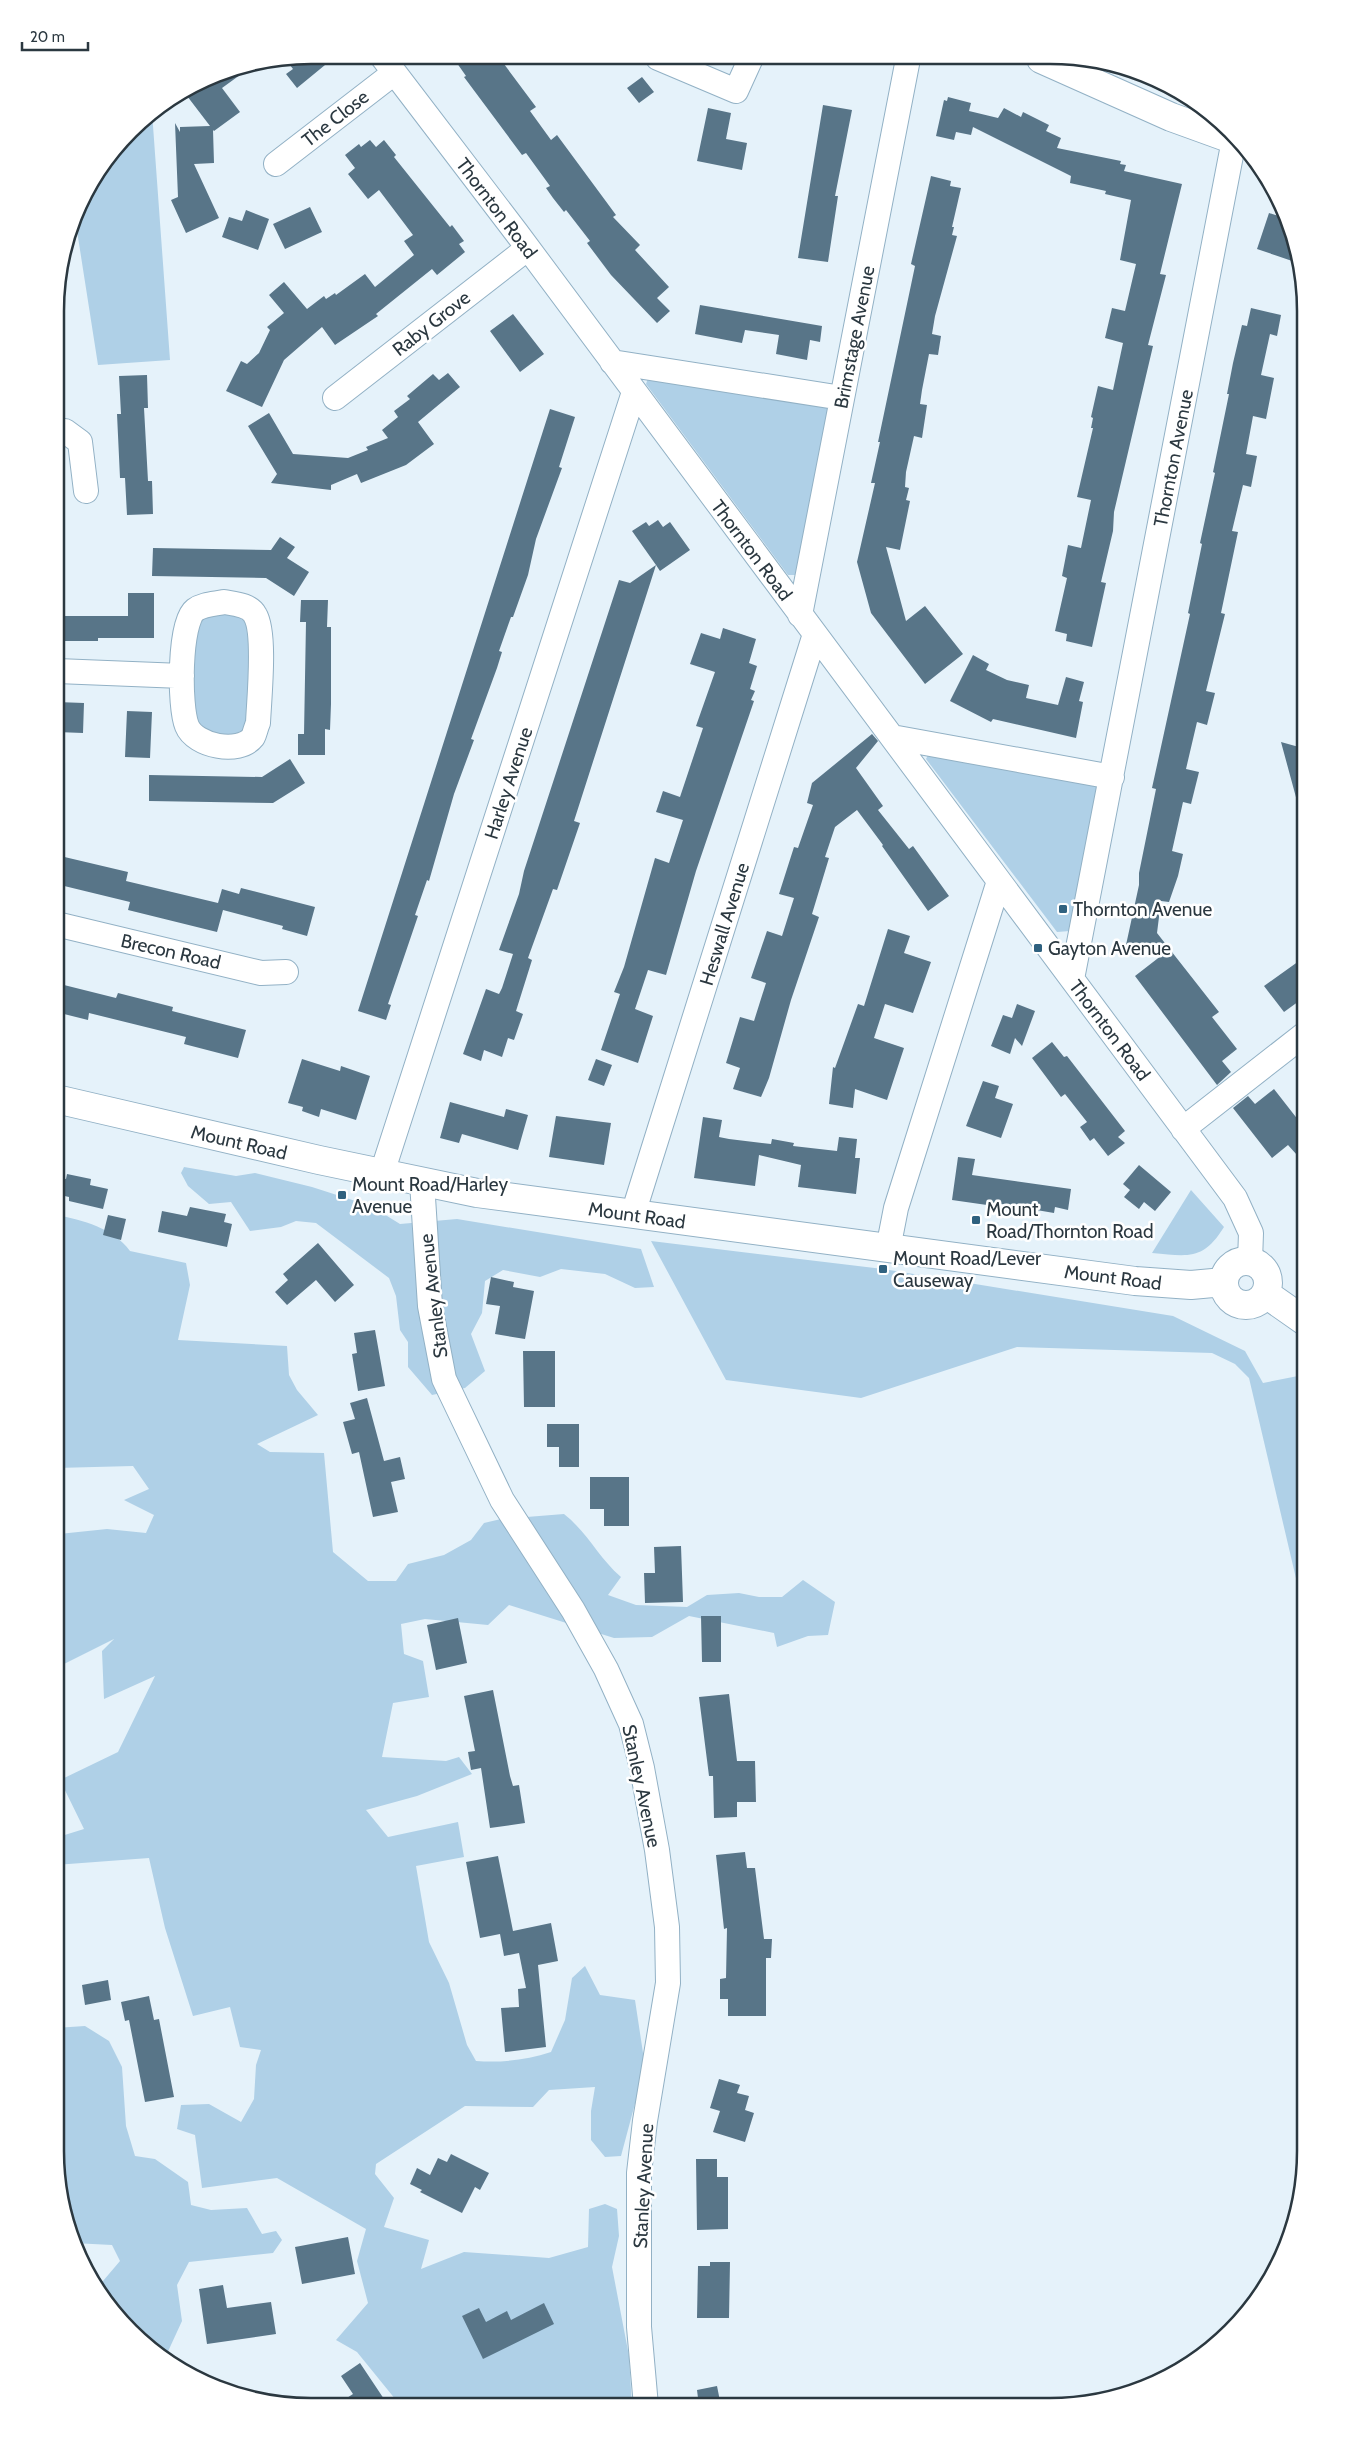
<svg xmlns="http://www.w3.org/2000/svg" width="1361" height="2462" font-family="Cabin,sans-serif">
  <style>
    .green { fill: #afd0e7 }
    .building { fill: #587588 }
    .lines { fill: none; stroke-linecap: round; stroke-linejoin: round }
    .street-casing { stroke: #92b1c5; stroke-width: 26 }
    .secondary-casing { stroke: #92b1c5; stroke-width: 30 }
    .street { stroke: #fff; stroke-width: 24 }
    .secondary { stroke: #fff; stroke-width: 28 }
    .poi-dot { fill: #2f617f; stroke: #fff; stroke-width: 2 }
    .labels { text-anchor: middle; stroke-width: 5; stroke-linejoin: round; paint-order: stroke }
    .street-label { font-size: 19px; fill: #2b3840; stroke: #fff }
    .poi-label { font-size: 19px; fill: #2b3840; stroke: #fff; text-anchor: start }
    .rim { fill: none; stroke: #2b3840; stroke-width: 2.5 }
  </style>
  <rect width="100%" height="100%" fill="#e5f2fa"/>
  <path class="green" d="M 152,112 L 170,360 L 98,365 L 75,218 L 81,197 L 142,119 Z
    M 649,375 L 833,408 L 798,575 L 788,575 L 646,384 Z
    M 235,611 L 252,624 L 246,735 L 206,737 L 193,716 L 195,641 L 199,622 L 208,614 Z
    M 929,753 L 1104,785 L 1070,931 L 1057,932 L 926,759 Z
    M 184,1167 L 236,1176 L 255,1173 L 312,1187 L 371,1206 L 400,1224 L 457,1219 L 641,1249 L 654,1287 L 635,1288 L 605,1274 L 561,1269 L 540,1277 L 503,1270 L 485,1281 L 482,1313 L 471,1334 L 485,1371 L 465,1388 L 432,1395 L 408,1367 L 408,1342 L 400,1330 L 396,1296 L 389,1278 L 316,1223 L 296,1221 L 281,1227 L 250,1231 L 231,1202 L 209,1204 L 188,1186 L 181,1173 Z
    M 1191,1190 L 1224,1227 C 1203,1261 1188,1256 1152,1253 Z
    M 56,1215 C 83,1220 113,1228 130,1251 L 186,1263 L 190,1285 L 178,1340 L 287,1346 L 289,1375 L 297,1390 L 318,1415 L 257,1444 L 270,1452 L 324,1453 L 333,1552 L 368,1581 L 396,1581 L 408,1564 L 444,1555 L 471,1540 L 484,1523 L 501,1519 L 564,1514 C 588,1533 598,1557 621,1577 L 608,1595 L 636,1605 L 687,1607 L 707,1595 L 739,1593 L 759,1597 L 782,1597 L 803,1580 L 835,1602 L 828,1635 L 808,1636 L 777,1647 L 774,1633 L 689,1616 L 652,1637 L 614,1638 L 509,1605 L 488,1625 L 425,1619 L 401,1624 L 404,1654 L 423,1661 L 429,1697 L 393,1703 L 382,1757 L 446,1761 L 459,1757 L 472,1774 L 417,1796 L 366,1810 L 388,1837 L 458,1822 L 464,1857 L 416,1866 L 429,1942 L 449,1983 L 467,2045 L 476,2061 C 502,2063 526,2060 551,2052 L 565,2020 L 572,1978 L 585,1966 L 600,1995 L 635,2000 L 645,2066 L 621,2156 L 605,2157 L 591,2140 L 591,2111 L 595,2087 L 549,2090 L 533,2107 L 465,2106 L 376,2164 L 375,2174 L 394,2198 L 384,2227 L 429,2240 L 421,2269 L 464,2252 L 549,2258 L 588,2247 L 589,2209 L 605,2204 L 617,2209 L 619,2236 L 612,2267 L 629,2356 L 632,2406 L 400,2405 L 357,2352 L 336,2340 L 368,2303 L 357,2261 L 366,2229 L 277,2178 L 202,2188 L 195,2135 L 177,2129 L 181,2105 L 209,2104 L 241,2122 L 254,2099 L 256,2065 L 261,2050 L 240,2047 L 230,2007 L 193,2016 L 165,1928 L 149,1858 L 55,1865 L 55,1838 L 84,1829 L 60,1780 L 118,1752 L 155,1676 L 104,1699 L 102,1651 L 114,1639 L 56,1668 L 56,1524 L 59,1534 L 107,1529 L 146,1533 L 154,1515 L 124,1500 L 149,1489 L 133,1466 L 56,1468 Z
    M 651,1241 L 883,1269 L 1173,1316 L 1245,1351 L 1263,1383 L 1298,1376 L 1306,1381 L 1306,1621 L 1249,1378 L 1235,1364 L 1212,1353 L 1017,1347 L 861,1398 L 726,1380 Z
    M 85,2026 L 109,2041 L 122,2067 L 126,2126 L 135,2156 L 155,2159 L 188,2182 L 191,2205 L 211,2210 L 247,2208 L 262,2234 L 276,2231 L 282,2240 L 273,2253 L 189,2262 L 177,2285 L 182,2321 L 165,2358 L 142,2344 L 98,2294 L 94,2285 L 103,2281 L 120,2261 L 112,2245 L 73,2243 L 69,2234 L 55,2152 L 55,2028 Z"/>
  <path class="building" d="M 317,55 L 325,65 L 297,88 L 286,74 L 293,69 L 286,60 Z
    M 452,56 L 498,56 L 536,107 L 530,111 L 551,140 L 557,135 L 616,215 L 613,217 L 640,245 L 635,250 L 669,287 L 657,298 L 670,311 L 657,323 L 611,275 L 587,243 L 590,241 L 566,210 L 564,212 L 553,198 L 546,188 L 550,186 L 526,153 L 522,155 L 464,77 L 466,76 Z
    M 251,67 L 222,88 L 240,112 L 214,131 L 213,130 L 214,163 L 194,164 L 219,218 L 186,233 L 171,200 L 178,197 L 175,123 L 180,132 L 180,127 L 210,126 L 184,92 L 213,74 Z
    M 642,77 L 654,92 L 639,103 L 627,88 Z
    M 948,97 L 971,103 L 969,111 L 998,118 L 1004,108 L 1021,117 L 1023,112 L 1049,125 L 1046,131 L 1061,138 L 1057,148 L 1121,161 L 1120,164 L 1126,165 L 1124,171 L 1182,184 L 1160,274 L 1166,275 L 1148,345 L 1153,346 L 1114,512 L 1113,531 L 1101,582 L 1106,583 L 1092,647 L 1066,641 L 1067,634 L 1055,631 L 1067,578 L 1062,576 L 1068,545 L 1081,548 L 1091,500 L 1077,497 L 1093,428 L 1091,428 L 1093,418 L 1091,417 L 1098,386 L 1113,390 L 1123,343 L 1105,338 L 1112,308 L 1125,311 L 1136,264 L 1120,260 L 1131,200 L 1105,194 L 1106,191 L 1070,183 L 1071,176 L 973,127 L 971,135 L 956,132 L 954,140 L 936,136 L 944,100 L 947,101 Z
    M 823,105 L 852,110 L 835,196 L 838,196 L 828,262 L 798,258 Z
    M 708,108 L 731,113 L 726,139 L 747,143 L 742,170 L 697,161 Z
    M 370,140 L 376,147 L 384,140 L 396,155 L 394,157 L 450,227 L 452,225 L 464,241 L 459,244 L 465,252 L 437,275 L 432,269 L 376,314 L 378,316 L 335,345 L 322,327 L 284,360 L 262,407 L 226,391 L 241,361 L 247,364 L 259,353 L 270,330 L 267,327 L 284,313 L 269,295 L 284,282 L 307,309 L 324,296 L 326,299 L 335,293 L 336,295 L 365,274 L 375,287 L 414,255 L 404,241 L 413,235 L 379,190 L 368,199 L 348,174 L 355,168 L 345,155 L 359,144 L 361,147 Z
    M 931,176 L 951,181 L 950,186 L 961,188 L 952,227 L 954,227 L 952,235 L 957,236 L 935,316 L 932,334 L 941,336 L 938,355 L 929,354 L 922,390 L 920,404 L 927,405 L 922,438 L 914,436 L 906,472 L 905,487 L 909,488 L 906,500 L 910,501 L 900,550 L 886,547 L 906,621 L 925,606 L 963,654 L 925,684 L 871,613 L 857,562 L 875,483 L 871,483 L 880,442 L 878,442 L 915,266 L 911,264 Z
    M 310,207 L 322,232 L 285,249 L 273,224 Z
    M 246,210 L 269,219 L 258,250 L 222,237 L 229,217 L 242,221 Z
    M 1269,213 L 1288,219 L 1292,228 L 1298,263 L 1257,249 Z
    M 700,305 L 822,326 L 820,342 L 810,340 L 807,360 L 776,354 L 779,335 L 745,330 L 742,343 L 695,334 Z
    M 1251,308 L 1281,315 L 1277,336 L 1270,334 L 1261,375 L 1274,378 L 1266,419 L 1253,416 L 1246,454 L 1257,456 L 1251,487 L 1243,485 L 1232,531 L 1238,532 L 1221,613 L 1225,614 L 1206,691 L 1215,693 L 1207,725 L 1197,722 L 1186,769 L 1199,772 L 1191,804 L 1183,802 L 1172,851 L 1183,854 L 1178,876 L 1169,902 L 1161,901 L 1157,933 L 1219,1012 L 1212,1017 L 1237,1049 L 1222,1061 L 1231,1072 L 1217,1085 L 1135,976 L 1166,952 L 1126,945 L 1139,885 L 1139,873 L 1156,789 L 1152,788 L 1190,614 L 1188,613 L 1202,544 L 1200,543 L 1215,473 L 1213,472 L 1229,394 L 1227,394 L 1233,363 L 1242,325 L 1247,326 Z
    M 513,314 L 544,354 L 520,372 L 490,331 Z
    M 448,373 L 460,387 L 418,422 L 434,444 L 406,465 L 361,483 L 357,474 L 331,485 L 331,490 L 271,483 L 277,474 L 248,426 L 269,413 L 293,454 L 348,458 L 368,450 L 366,447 L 388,438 L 382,430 L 398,417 L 394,411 L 410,399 L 407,396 L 433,374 L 439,380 Z
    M 147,375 L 148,408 L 144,408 L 148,481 L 152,481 L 153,514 L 127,515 L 125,478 L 120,478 L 117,414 L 121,414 L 119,376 Z
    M 550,409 L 575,417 L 559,467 L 562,468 L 536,539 L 528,575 L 513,617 L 511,617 L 499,651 L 502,652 L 497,668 L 471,739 L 474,740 L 454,794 L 429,881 L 427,880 L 415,915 L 418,916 L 388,1004 L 391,1005 L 386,1020 L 358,1011 Z
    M 658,520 L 663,527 L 670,522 L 690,550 L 660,571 L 656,565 L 574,821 L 580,823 L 557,890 L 553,889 L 528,958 L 532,960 L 516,1011 L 523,1014 L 514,1040 L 508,1038 L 502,1057 L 484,1050 L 481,1061 L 463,1054 L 486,989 L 499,994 L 502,988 L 513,954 L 499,950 L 519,894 L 524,871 L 619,580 L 630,583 L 656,565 L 632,531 L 646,522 L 649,526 Z
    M 280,537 L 295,547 L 287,558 L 309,572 L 294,596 L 266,578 L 152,576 L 153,548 L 271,550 Z
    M 128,593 L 154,593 L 154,638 L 98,638 L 98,641 L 57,641 L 57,616 L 128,616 Z
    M 301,600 L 328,600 L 327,627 L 331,627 L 331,704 L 330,730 L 325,729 L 325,755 L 298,755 L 298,734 L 304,734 L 306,622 L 300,622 Z
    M 723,628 L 756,639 L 749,663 L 757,666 L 750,689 L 755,691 L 751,700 L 754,701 L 696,871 L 666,975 L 648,970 L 635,1009 L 653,1016 L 638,1063 L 601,1050 L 620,994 L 614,992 L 624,967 L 655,858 L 669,863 L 683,820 L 656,812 L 663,791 L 680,797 L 703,728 L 696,726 L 715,672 L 690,664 L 701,633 L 720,639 Z
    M 973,655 L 989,664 L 986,670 L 1007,680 L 1029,685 L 1026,698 L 1058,705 L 1066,677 L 1084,682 L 1079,701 L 1083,702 L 1076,738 L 993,719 L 991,722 L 950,701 Z
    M 57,702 L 84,703 L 83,733 L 57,732 Z
    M 127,711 L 152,712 L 150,758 L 125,757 Z
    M 872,734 L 878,741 L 856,768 L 883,806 L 878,810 L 909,849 L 913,846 L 949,896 L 928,911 L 882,846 L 883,845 L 857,810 L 835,827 L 825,857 L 829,858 L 812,914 L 819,917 L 791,1000 L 769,1078 L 761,1097 L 733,1089 L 740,1068 L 726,1063 L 740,1017 L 754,1021 L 766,983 L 751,978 L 767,931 L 782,936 L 794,898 L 779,894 L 794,847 L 798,848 L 813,805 L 807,803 L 812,783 Z
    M 1281,742 L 1306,749 L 1306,811 L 1300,812 Z
    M 290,759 L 305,783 L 273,803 L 149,801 L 149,775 L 262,777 Z
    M 56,855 L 128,872 L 126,881 L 218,903 L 222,889 L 239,894 L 241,888 L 315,907 L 307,936 L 282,929 L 283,926 L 223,910 L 217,932 L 128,910 L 130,902 L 56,884 Z
    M 888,929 L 910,936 L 904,953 L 931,962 L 913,1013 L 885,1004 L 874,1038 L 904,1048 L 887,1100 L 855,1089 L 853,1108 L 829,1104 L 833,1067 L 835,1068 L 858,1004 L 864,1006 Z
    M 1306,956 L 1306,996 L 1284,1012 L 1264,986 Z
    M 56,983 L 116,998 L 118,993 L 173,1007 L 172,1011 L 246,1030 L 238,1058 L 184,1044 L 186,1037 L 89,1013 L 88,1020 L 56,1012 Z
    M 1017,1004 L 1035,1011 L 1022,1046 L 1015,1038 L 1010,1054 L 991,1046 L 1003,1015 L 1012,1018 Z
    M 1052,1042 L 1064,1057 L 1067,1056 L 1125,1131 L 1118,1137 L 1125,1143 L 1108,1156 L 1094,1138 L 1090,1141 L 1080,1127 L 1087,1122 L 1065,1094 L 1061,1097 L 1032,1058 Z
    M 302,1059 L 340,1071 L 341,1066 L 370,1076 L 356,1120 L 321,1109 L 319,1117 L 302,1111 L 303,1107 L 288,1103 Z
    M 596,1059 L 612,1065 L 604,1086 L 588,1080 Z
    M 983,1081 L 999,1086 L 995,1098 L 1013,1104 L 1001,1138 L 966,1126 Z
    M 1274,1089 L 1306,1130 L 1306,1165 L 1288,1145 L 1272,1158 L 1233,1108 L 1248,1096 L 1255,1104 Z
    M 450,1102 L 504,1117 L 506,1109 L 528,1115 L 518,1150 L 462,1134 L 459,1143 L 440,1138 Z
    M 556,1116 L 611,1123 L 604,1165 L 549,1157 Z
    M 703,1117 L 722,1120 L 719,1137 L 729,1139 L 771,1144 L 772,1139 L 794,1143 L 793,1146 L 837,1151 L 839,1137 L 857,1139 L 855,1158 L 860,1158 L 856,1194 L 798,1187 L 801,1165 L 759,1155 L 755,1186 L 694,1178 Z
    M 958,1157 L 975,1159 L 972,1175 L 1071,1189 L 1068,1210 L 1055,1207 L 1054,1213 L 1001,1204 L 1001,1207 L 952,1200 Z
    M 1139,1165 L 1171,1192 L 1155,1211 L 1144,1202 L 1139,1209 L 1124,1197 L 1130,1190 L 1123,1184 Z
    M 67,1174 L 91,1179 L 90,1185 L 108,1189 L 103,1209 L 69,1201 L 69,1197 L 56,1194 L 56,1177 L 66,1179 Z
    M 190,1207 L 226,1214 L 224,1222 L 232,1224 L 227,1247 L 158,1232 L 162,1211 L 187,1216 Z
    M 108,1215 L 126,1219 L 121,1240 L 103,1235 Z
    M 318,1243 L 354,1285 L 335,1302 L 316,1280 L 287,1305 L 275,1292 L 288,1280 L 283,1274 Z
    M 491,1277 L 514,1282 L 513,1287 L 534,1291 L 525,1339 L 495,1334 L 500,1306 L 486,1304 Z
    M 375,1330 L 385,1386 L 358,1391 L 352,1354 L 357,1353 L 354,1333 Z
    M 523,1351 L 555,1351 L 555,1407 L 524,1407 Z
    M 367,1398 L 384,1461 L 400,1457 L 405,1479 L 391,1482 L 398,1512 L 373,1517 L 359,1452 L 352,1454 L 343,1422 L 355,1419 L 350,1403 Z
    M 547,1424 L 579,1424 L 579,1467 L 559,1467 L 559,1447 L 547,1447 Z
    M 590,1477 L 629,1477 L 629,1526 L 604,1526 L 604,1509 L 590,1509 Z
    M 681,1546 L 683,1602 L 645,1603 L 644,1573 L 655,1573 L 654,1547 Z
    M 701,1616 L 721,1616 L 721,1662 L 702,1662 Z
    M 458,1618 L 467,1663 L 436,1670 L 427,1625 Z
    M 493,1690 L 510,1776 L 513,1786 L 519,1785 L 525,1823 L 490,1828 L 481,1768 L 471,1770 L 468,1752 L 475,1751 L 464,1696 Z
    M 729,1694 L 737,1761 L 755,1761 L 756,1802 L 737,1802 L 737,1817 L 714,1818 L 713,1776 L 709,1776 L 699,1697 Z
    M 745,1852 L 747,1868 L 755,1868 L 764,1939 L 772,1939 L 771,1958 L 766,1958 L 766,2016 L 728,2016 L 728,1999 L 720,1999 L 720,1979 L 726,1978 L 727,1928 L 724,1929 L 716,1855 Z
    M 498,1856 L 513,1931 L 551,1923 L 558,1961 L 538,1965 L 546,2047 L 505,2052 L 501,2008 L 519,2007 L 518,1989 L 526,1988 L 519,1953 L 504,1956 L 500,1934 L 480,1938 L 466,1862 Z
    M 108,1980 L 111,2000 L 85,2005 L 82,1985 Z
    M 149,1996 L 154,2020 L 159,2019 L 174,2097 L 145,2102 L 129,2020 L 125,2021 L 121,2002 Z
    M 719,2079 L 740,2085 L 737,2093 L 749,2096 L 745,2110 L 754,2113 L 745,2142 L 713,2132 L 720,2111 L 710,2108 Z
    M 451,2154 L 489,2173 L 480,2190 L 475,2187 L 462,2213 L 420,2192 L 422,2190 L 410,2184 L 417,2168 L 430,2175 L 438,2158 L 447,2162 Z
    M 696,2159 L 717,2159 L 717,2177 L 728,2177 L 728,2229 L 697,2230 Z
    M 348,2237 L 355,2274 L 302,2284 L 295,2247 Z
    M 710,2262 L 730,2262 L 729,2318 L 697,2318 L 698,2266 L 710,2266 Z
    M 223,2285 L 227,2308 L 271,2302 L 276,2334 L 207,2344 L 199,2289 Z
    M 544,2303 L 554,2324 L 483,2359 L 462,2316 L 479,2308 L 486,2322 L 507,2311 L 511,2320 Z
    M 360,2363 L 388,2405 L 336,2405 L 353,2394 L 341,2376 Z
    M 717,2386 L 721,2406 L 699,2406 L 697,2390 Z"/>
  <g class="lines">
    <g class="street-casing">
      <path id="street" d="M 381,55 L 516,232 L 1235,1198 L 1251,1233 L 1250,1261
        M 658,58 L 736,91 L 751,58
        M 276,164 L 394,73
        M 612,362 L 842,398
        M 335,398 L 528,248
        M 57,431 L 65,431 L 80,442 L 86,491
        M 224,602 C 235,604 250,605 255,615 C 266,633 259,699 258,723 C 256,727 255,733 253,737 C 239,755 195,746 187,726 C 179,707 179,622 195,610 C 203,604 215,604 224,602 Z
        M 800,615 L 908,59
        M 57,671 L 182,676
        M 892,737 L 1112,777
        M 56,924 L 261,973 L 286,972
        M 1072,979 L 1234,140
        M 1183,1129 L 1306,1033
        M 382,1173 L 634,392
        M 422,1182 L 430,1306 L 444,1379 L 502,1500 L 573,1610 L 606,1669 L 631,1724 L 642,1768 L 657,1850 L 667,1927 L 668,1983 L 645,2121 L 639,2173 L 639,2327 L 646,2406
        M 633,1214 L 815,634
        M 888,1249 L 896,1208 L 999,881"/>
    </g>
    <g class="secondary-casing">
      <path id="secondary" d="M 1041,59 L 1171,117 L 1240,142
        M 56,1099 L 319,1160 L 477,1193 L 1135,1281 L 1191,1285 L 1224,1282
        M1224 1283a22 22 0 1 1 44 0a22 22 0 1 1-44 0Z
        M 1266,1294 L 1306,1322"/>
    </g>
    <use href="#street" class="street"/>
    <use href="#secondary" class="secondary"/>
  </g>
  <g class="poi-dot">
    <rect x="1058" y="904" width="10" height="10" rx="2.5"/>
    <rect x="1033" y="943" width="10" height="10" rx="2.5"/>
    <rect x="337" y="1190" width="10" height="10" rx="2.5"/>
    <rect x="971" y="1215" width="10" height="10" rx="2.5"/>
    <rect x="878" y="1264" width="10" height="10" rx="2.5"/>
  </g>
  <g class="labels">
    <g class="street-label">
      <text transform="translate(335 118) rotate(-38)" y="7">The Close</text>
      <text transform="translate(497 208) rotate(53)" y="7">Thornton Road</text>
      <text transform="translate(431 323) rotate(-38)" y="7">Raby Grove</text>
      <text transform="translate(854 337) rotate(-79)" y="7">Brimstage Avenue</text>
      <text transform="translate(1173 458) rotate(-79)" y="7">Thornton Avenue</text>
      <text transform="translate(752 550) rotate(53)" y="7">Thornton Road</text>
      <text transform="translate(508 783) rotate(-72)" y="7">Harley Avenue</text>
      <text transform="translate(724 924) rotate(-73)" y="7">Heswall Avenue</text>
      <text transform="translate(171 951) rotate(13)" y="7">Brecon Road</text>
      <text transform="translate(1110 1030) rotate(53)" y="7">Thornton Road</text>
      <text transform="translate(239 1142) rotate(13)" y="7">Mount Road</text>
      <text transform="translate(637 1215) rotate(8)" y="7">Mount Road</text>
      <text transform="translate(1113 1277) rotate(7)" y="7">Mount Road</text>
      <text transform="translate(433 1296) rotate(-97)" y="7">Stanley Avenue</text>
      <text transform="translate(642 1786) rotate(78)" y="7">Stanley Avenue</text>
      <text transform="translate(643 2186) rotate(-87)" y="7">Stanley Avenue</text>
    </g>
    <g class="poi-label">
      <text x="1073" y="916">Thornton Avenue</text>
      <text x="1048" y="955">Gayton Avenue</text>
      <text x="352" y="1191">Mount Road/Harley<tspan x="352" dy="22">Avenue</tspan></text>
      <text x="986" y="1216">Mount<tspan x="986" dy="22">Road/Thornton Road</tspan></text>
      <text x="893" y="1265">Mount Road/Lever<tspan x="893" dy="22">Causeway</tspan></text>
    </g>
  </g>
  <path d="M0 0H1361V2462H0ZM311 64H1050A247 247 0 0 1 1297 311V2151A247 247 0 0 1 1050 2398H311A247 247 0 0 1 64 2151V311A247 247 0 0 1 311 64Z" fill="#fff" fill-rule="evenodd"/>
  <path class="rim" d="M311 64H1050A247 247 0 0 1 1297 311V2151A247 247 0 0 1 1050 2398H311A247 247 0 0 1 64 2151V311A247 247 0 0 1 311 64Z"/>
  <path d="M22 42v8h66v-8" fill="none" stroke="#2b3840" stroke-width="2.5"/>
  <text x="30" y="42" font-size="15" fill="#2b3840" stroke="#ffffff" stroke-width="4" paint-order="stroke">20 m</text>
</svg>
